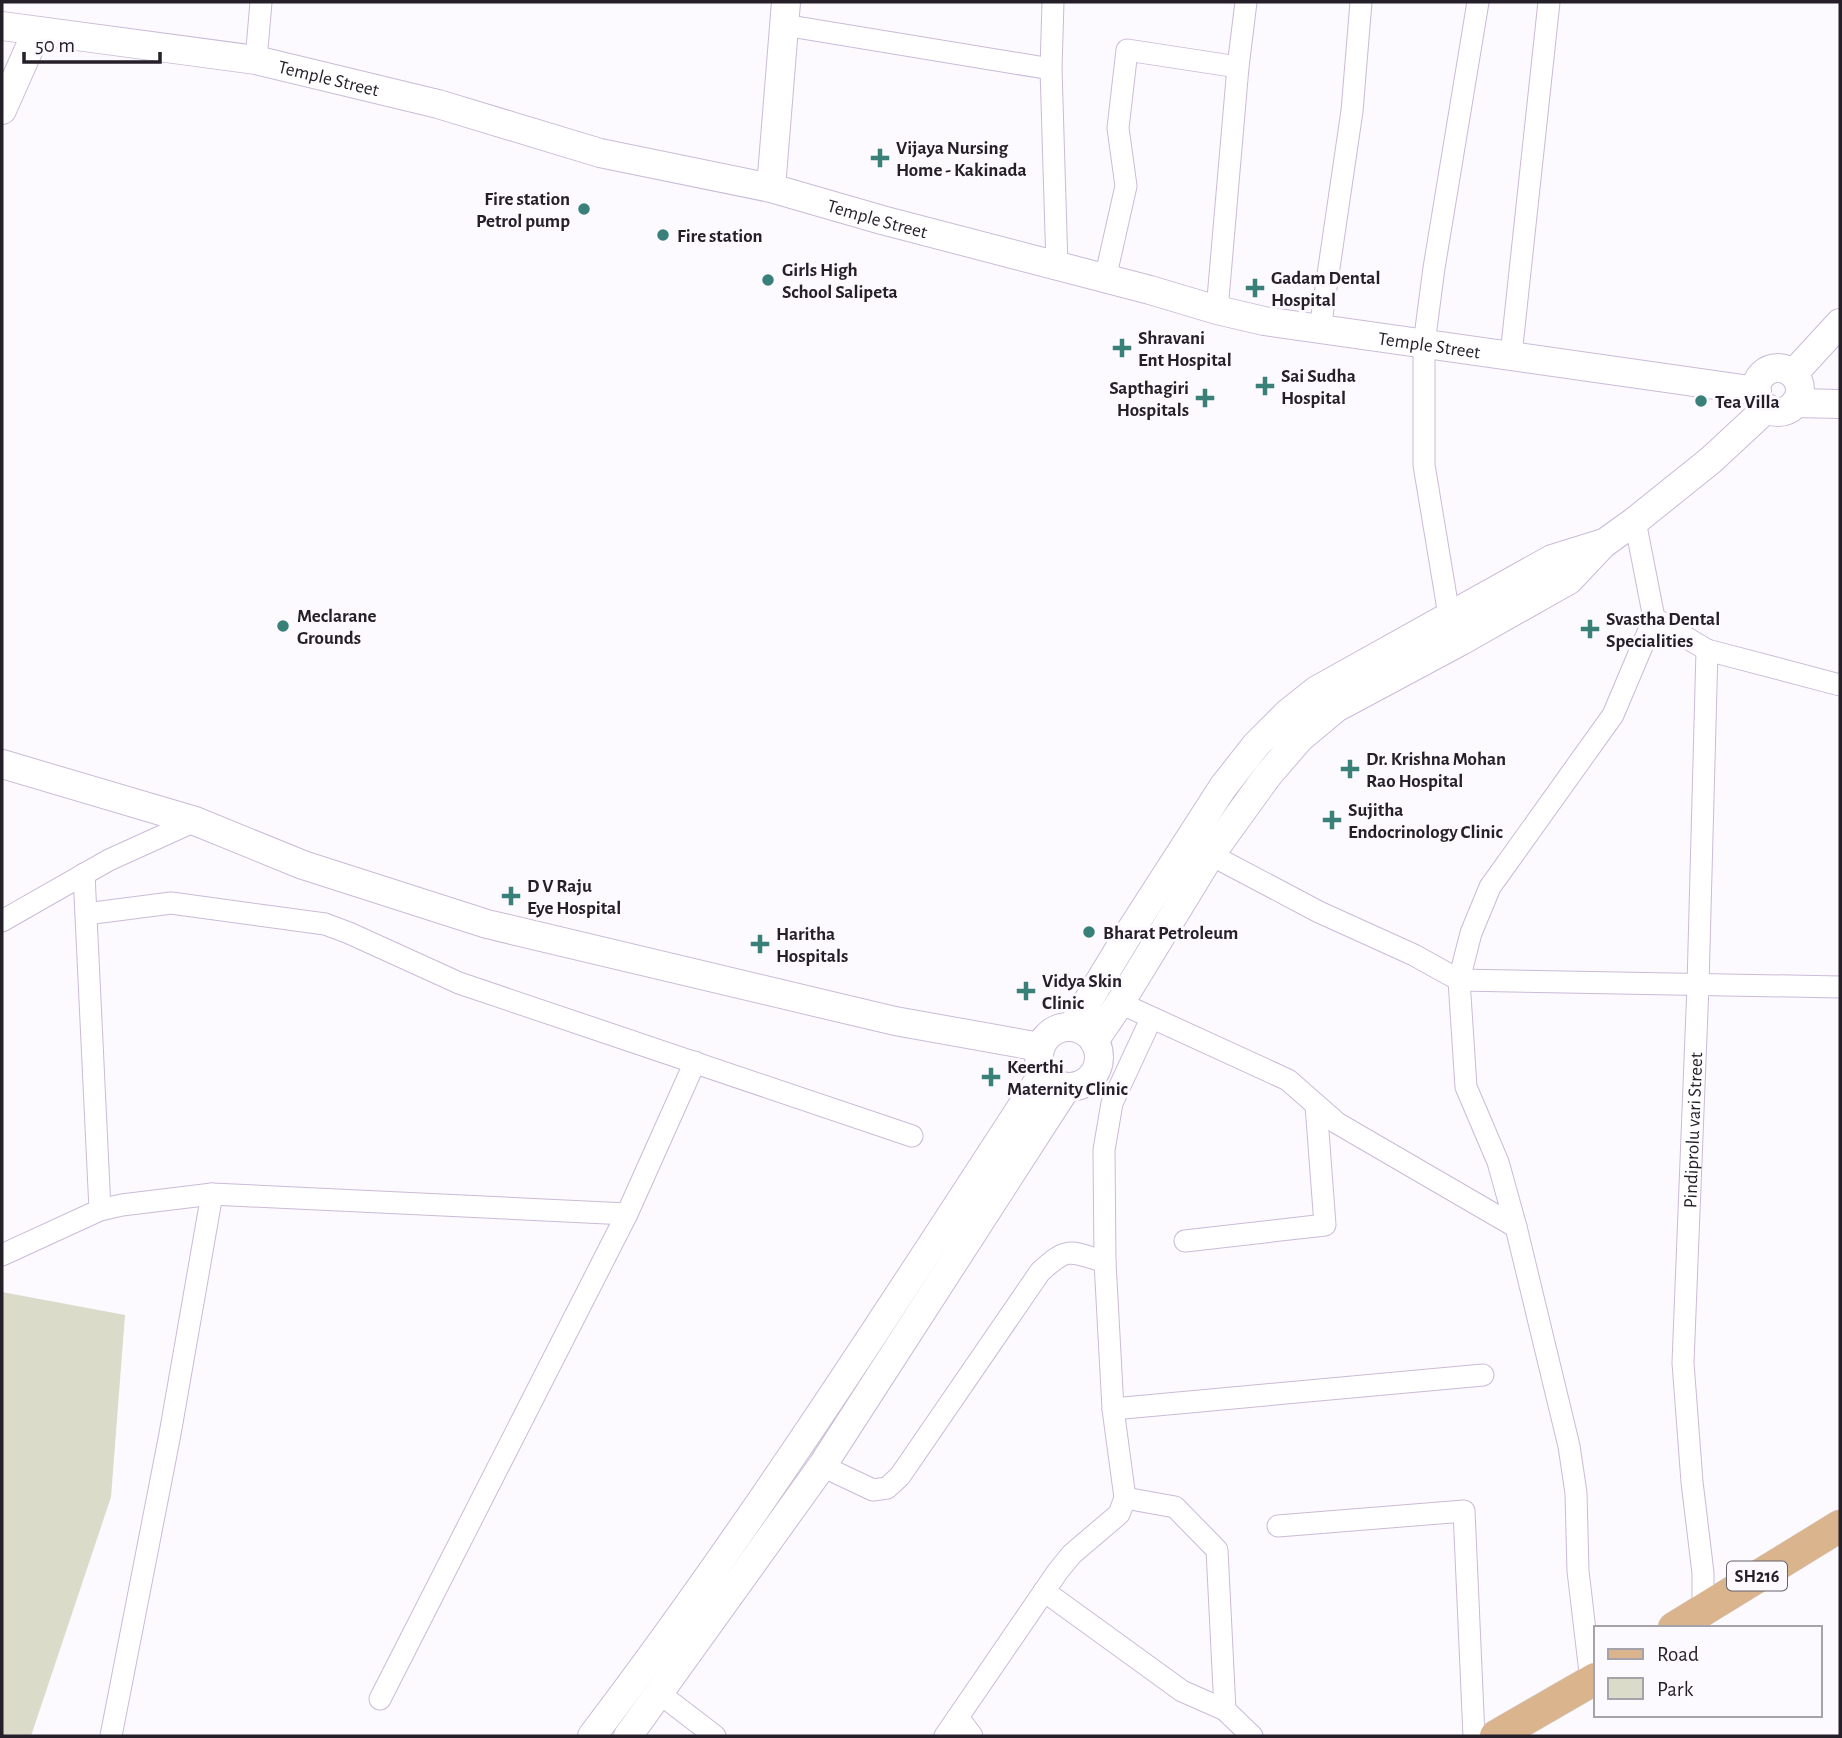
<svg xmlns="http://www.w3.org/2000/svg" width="1842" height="1738" font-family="'Alegreya Sans',sans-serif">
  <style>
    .green { fill: #dadcc9 }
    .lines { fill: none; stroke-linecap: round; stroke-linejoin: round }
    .street-casing { stroke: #cabbd7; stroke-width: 23 }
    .secondary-casing { stroke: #cabbd7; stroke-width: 30 }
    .primary-casing { stroke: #d8d7d9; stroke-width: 33 }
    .street { stroke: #fff; stroke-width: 21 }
    .secondary { stroke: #fff; stroke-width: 28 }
    .primary { stroke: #dab48d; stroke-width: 32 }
    .poi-dot { fill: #398079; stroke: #fcf9ff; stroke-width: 2.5 }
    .labels { text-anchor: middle; stroke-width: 6; stroke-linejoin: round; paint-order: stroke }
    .shield { fill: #fcf9ff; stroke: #66606a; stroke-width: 2 }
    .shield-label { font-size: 18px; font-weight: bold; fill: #251f2a }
    .street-label { font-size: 19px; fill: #251f2a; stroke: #fcf9ff }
    .poi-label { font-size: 19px; font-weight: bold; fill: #251f2a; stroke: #fcf9ff; text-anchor: start }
  </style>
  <rect width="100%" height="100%" fill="#fcf9ff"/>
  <path class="green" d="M 2,1292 L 125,1315 L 111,1497 L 31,1736 L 2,1736 Z"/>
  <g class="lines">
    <g class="street-casing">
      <g id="street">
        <path d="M 1053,2 L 1051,69 L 1057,266"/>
        <path d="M 784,25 L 1051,69"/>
        <path d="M 256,60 L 261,2"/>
        <path d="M 1105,279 L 1126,186 L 1118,128 L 1127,50 L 1238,67"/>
        <path d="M 1217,310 L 1238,67 L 1246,2"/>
        <path d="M 1320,329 L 1352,111 L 1361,2"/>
        <path d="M 1511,355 L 1549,2"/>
        <path d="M 1635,521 L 1654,618 L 1707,650 L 1840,685"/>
        <path d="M 1455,629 L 1449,615 L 1424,465 L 1424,344 L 1434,268 L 1478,2"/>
        <path d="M 1198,848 L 1319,912 L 1414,955 L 1459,980 L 1471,933 L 1490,887 L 1613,715 L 1654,618"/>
        <path d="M 84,874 L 100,1210"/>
        <path d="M 86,914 L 171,903 L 325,924 L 349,933 L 459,983 L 912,1136"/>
        <path d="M 2,921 L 109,860 L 195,821"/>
        <path d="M 1120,1003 L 1288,1080 L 1337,1123 L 1516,1227"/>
        <path d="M 1185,1241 L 1325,1225 L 1316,1105"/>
        <path d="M 2,1255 L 100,1210 L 122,1205 L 212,1194 L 627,1214"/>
        <path d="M 1113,1409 L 1483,1375"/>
        <path d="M 822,1466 L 873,1490 L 887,1488 L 900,1476 L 1040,1272 C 1068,1246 1070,1251 1105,1262"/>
        <path d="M 1125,1498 L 1175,1507 L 1217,1550 L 1225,1710 L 1252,1736"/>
        <path d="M 1278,1526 L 1464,1511 L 1474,1736"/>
        <path d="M 1044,1591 L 1182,1691 L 1225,1710"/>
        <path id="s1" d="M 1703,1609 L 1703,1573 L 1692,1482 L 1683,1363 L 1698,985 L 1707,650"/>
        <path d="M 1591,1681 L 1578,1571 L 1576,1493 L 1569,1446 L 1516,1227 L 1498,1162 L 1466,1087 L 1459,980 L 1840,987"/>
        <path d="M 659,1693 L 715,1736"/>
        <path d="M 380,1699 L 627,1214 L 695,1062"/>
        <path d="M 958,1717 L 972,1736"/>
        <path d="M 111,1736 L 170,1434 L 212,1194"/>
        <path d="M 945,1736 L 1058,1571 L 1072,1554 L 1119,1514 L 1125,1498 L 1113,1409 L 1105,1262 L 1104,1150 L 1112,1103 L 1151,1019"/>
      </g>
    </g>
    <g class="secondary-casing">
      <g id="secondary">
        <path id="s2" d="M 2,26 L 256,60 L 438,104 L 600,153 L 771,188 L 882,220 L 1150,290 L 1217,310 L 1264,321 L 1757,391"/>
        <path d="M 2,110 L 37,31"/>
        <path d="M 771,188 L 786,2"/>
        <circle cx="1778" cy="390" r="22"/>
        <path d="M 1793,374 L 1840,323"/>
        <path d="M 1795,403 L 1840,404"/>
        <path d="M 2,764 L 195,821 L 303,865 L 487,924 L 895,1021 L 1040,1047"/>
        <circle cx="1069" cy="1057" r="30"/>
        <path d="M 1072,1027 L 1129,933 L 1223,787 L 1256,745 L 1288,713 L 1317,690 L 1552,559 L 1600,544"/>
        <path d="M 1094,1041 L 1120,1003 L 1211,854 L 1268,775 L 1300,738 L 1336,708 L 1461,641 L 1569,580 L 1603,544 L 1635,521 L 1711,460 L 1767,408"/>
        <path d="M 592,1736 C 754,1523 897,1298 1043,1074"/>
        <path d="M 628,1736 L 822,1466 L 1066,1088"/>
      </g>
    </g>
    <g class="primary-casing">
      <path id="primary" d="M 1674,1628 L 1840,1526
        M 1496,1736 L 1595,1679"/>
    </g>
    <use href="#street" class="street"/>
    <use href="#secondary" class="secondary"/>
    <use href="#primary" class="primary"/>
  </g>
  <g class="poi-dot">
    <path d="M876.5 147.5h7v7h7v7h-7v7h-7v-7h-7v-7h7z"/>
    <circle cx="584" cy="209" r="7"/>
    <circle cx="663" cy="235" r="7"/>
    <circle cx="768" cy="280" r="7"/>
    <path d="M1251.5 277.5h7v7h7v7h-7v7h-7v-7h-7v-7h7z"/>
    <path d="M1118.5 337.5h7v7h7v7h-7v7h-7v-7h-7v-7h7z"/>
    <path d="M1261.5 375.5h7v7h7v7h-7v7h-7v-7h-7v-7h7z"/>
    <path d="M1201.5 387.5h7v7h7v7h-7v7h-7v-7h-7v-7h7z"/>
    <circle cx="1701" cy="401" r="7"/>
    <circle cx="283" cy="626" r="7"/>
    <path d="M1586.5 618.5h7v7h7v7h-7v7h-7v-7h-7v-7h7z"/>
    <path d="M1346.5 758.5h7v7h7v7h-7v7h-7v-7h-7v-7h7z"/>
    <path d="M1328.5 809.5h7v7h7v7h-7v7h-7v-7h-7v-7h7z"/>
    <path d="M507.5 885.5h7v7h7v7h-7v7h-7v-7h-7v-7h7z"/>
    <circle cx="1089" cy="932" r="7"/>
    <path d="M756.5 933.5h7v7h7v7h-7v7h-7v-7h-7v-7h7z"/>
    <path d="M1022.5 980.5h7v7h7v7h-7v7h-7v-7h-7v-7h7z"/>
    <path d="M987.5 1066.5h7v7h7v7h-7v7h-7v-7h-7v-7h7z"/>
  </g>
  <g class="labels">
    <rect class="shield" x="1727" y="1561.5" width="60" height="29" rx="5"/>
    <g class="shield-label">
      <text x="1757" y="1582">SH216</text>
    </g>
    <g class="street-label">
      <text dy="7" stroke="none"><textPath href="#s2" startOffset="331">Temple Street</textPath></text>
      <text dy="7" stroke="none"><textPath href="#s2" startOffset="898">Temple Street</textPath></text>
      <text dy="7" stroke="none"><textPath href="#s2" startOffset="1465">Temple Street</textPath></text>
      <text dy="7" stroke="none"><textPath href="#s1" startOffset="480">Pindiprolu vari Street</textPath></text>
    </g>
    <g class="poi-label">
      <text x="896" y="154">Vijaya Nursing<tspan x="896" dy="22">Home - Kakinada</tspan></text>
      <text x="570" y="205" text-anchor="end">Fire station<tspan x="570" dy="22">Petrol pump</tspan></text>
      <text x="677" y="242">Fire station</text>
      <text x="782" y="276">Girls High<tspan x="782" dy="22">School Salipeta</tspan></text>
      <text x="1271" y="284">Gadam Dental<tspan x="1271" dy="22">Hospital</tspan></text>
      <text x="1138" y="344">Shravani<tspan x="1138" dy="22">Ent Hospital</tspan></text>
      <text x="1281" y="382">Sai Sudha<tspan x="1281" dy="22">Hospital</tspan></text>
      <text x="1189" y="394" text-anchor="end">Sapthagiri<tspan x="1189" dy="22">Hospitals</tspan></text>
      <text x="1715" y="408">Tea Villa</text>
      <text x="297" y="622">Meclarane<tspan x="297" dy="22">Grounds</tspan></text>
      <text x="1606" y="625">Svastha Dental<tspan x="1606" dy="22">Specialities</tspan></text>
      <text x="1366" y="765">Dr. Krishna Mohan<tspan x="1366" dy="22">Rao Hospital</tspan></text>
      <text x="1348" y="816">Sujitha<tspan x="1348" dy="22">Endocrinology Clinic</tspan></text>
      <text x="527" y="892">D V Raju<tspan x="527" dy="22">Eye Hospital</tspan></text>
      <text x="1103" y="939">Bharat Petroleum</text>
      <text x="776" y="940">Haritha<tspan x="776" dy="22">Hospitals</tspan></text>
      <text x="1042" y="987">Vidya Skin<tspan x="1042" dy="22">Clinic</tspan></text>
      <text x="1007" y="1073">Keerthi<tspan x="1007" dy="22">Maternity Clinic</tspan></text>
    </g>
  </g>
  <rect width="1842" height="1738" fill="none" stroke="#251f2a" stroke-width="7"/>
  <rect x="1594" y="1626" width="228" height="91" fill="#fcf9ff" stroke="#a6a2aa" stroke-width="2"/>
  <rect x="1608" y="1649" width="35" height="10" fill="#dab48d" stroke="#a6a2aa" stroke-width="2"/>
  <text x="1657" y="1661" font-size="21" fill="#251f2a">Road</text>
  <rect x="1608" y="1678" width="35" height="21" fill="#dadcc9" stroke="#a6a2aa" stroke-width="2"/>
  <text x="1657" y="1696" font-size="21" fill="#251f2a">Park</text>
  <path d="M24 52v10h136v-10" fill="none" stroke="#251f2a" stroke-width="3.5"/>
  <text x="35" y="52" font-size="21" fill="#251f2a" stroke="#fcf9ff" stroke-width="5" paint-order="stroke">50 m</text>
</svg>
